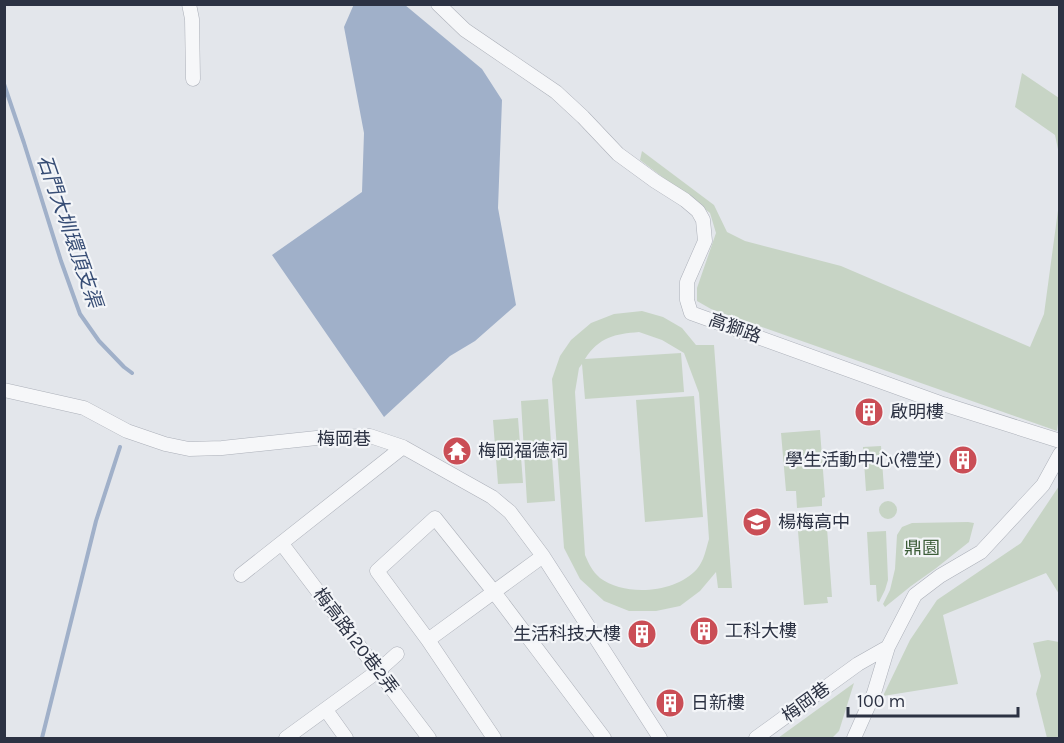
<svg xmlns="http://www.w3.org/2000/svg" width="1064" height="743" font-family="Karla,'Noto Sans TC',sans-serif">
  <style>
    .green { fill: #c7d4c5; fill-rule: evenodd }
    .water { fill: #a0b0c9 }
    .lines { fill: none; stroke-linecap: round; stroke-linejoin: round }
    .stream { stroke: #a0b0c9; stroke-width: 4 }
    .minor-casing { stroke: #acb0b9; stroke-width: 15 }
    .minor { stroke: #f6f7f9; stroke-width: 14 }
    .labels { text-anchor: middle; stroke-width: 4.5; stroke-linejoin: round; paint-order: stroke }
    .street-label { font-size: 18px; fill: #2c3243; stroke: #f3f5f8 }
    .poi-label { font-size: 18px; fill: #2c3243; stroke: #f3f5f8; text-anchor: start }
    .park-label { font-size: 18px; fill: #3d5e39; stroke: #f3f5f8 }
    .water-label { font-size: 20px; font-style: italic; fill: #374d75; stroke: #f3f5f8 }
  </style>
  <rect width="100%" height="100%" fill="#e3e6eb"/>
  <path class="green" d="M 1022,73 L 1059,98 L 1059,154 L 1055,135 L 1015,107 Z
    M 642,151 L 714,205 L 727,232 L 745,241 L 841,266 L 1030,347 L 1044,314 L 1059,203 L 1060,408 L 1057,431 L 711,309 L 697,301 L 697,288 L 716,233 L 710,213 L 640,160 Z
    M 642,311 L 663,317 L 682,328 L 696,345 L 714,345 L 732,588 L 718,588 L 716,572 L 700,591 L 680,606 L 656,611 L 629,611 L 604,601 L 580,579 L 564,548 L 552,379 L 560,356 L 571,340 L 591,323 L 614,314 ZM 639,332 L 662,340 L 684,353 L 699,393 L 709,539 C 706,549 704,561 697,569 C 676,593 625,597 600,578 C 592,571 589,564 585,555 L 575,392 L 579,368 L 582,364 L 585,399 L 684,392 L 681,353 L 585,359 C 599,337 615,334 639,332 Z
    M 694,396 L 703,517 L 645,522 L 636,400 Z
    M 548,399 L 555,501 L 527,503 L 521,401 Z
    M 518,418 L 523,483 L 498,484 L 493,420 Z
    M 820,430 L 825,497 L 822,498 L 822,506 L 797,508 L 796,491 L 786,491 L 781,433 Z
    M 881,446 L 884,489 L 866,491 L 863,447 Z
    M 1059,486 L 1059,594 L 1046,573 L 943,615 L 958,684 L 883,696 L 910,640 L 937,600 L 1021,543 Z
    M879 510a9 9 0 1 1 18 0a9 9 0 1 1-18 0Z
    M 968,522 L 974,523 L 969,542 L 935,569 L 911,586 L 885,607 L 883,604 L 890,590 L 895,569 L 897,535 L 902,527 L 912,523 Z
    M 827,528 L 832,597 L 827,597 L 828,603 L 804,605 L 798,531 Z
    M 886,531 L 888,580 L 885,590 L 879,602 L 877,601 L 876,585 L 870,585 L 867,532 Z
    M 1048,640 L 1059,642 L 1059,738 L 1047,738 L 1036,694 L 1041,676 L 1033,643 Z
    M 854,683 L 839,731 L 832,738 L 778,738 Z"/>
  <path class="water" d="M 354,4 L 405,5 L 482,69 L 502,100 L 498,208 L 516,305 L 475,341 L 450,356 L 384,417 L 272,255 L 362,192 L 364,133 L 344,27 Z"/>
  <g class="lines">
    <path class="stream" d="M 4,84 L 24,143 L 61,261 L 80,314 L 99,341 L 124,367 L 132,373
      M 42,738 L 96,521 L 120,447"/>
    <g class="minor-casing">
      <path id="minor" d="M 189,4 L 192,19 L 193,79
        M 438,4 L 465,30 L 556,92 L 583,117 L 618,154 L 655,181 L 685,200 L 698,211 L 703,220 L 705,241 L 687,282 L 687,300 L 691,313 L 943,404 L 1060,441
        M 4,390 L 84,408 L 127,431 L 165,444 L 189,449 L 222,448 L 326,437 L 370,436 L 403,447 L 492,497 L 510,512 L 543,556 L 660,738
        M 282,544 L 429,738
        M 241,575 L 403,447
        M 428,640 L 543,556
        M 326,710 L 346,738
        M 286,738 L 378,671 L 397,654
        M 494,738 L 428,640 L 377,571 L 435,518 L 494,592 L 604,738
        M 756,738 L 858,664 L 888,647
        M 854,738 L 874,693 L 888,647 L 915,595 L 940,576 L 981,552 L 1043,485 L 1060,454"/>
    </g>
    <use href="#minor" class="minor"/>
  </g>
  <defs>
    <g id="building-disc" transform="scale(1.5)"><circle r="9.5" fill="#ca4e56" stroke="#f3f5f8"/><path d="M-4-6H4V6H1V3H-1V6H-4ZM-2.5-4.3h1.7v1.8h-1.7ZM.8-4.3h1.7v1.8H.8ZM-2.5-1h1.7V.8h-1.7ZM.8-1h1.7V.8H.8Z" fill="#fff"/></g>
    <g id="temple-disc" transform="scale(1.5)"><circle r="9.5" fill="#ca4e56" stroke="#f3f5f8"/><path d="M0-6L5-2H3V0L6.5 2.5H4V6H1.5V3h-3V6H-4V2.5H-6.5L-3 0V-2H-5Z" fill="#fff"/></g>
    <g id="school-disc" transform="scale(1.5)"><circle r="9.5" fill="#ca4e56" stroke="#f3f5f8"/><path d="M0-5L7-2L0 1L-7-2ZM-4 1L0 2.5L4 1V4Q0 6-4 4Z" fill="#fff"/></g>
  </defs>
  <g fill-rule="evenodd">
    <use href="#building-disc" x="869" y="412"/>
    <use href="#temple-disc" x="457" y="451"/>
    <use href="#building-disc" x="963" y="460"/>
    <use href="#school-disc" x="757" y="522"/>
    <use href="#building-disc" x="704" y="631"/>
    <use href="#building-disc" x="642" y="634"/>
    <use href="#building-disc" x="670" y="703"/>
  </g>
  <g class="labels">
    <g class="street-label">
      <text transform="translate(735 328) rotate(20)" y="6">高獅路</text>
      <text x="344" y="445">梅岡巷</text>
      <text transform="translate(356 641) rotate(53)" y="6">梅高路120巷2弄</text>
      <text transform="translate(806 702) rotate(-36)" y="6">梅岡巷</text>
    </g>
    <g class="poi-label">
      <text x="890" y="418">啟明樓</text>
      <text x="478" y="457">梅岡福德祠</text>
      <text x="942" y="466" text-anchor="end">學生活動中心(禮堂)</text>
      <text x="778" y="528">楊梅高中</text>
      <text x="725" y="637">工科大樓</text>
      <text x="621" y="640" text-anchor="end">生活科技大樓</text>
      <text x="691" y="709">日新樓</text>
    </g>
    <g class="park-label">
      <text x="922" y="554">鼎園</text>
    </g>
    <g class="water-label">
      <text transform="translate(70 231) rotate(71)" y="7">石門大圳環頂支渠</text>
    </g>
  </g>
  <rect width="1064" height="743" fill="none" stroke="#2c3243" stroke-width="12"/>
  <path d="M848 707v9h170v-9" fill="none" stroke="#2c3243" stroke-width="3"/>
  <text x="857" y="707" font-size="18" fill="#2c3243" stroke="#f3f5f8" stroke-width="4.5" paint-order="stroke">100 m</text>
</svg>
